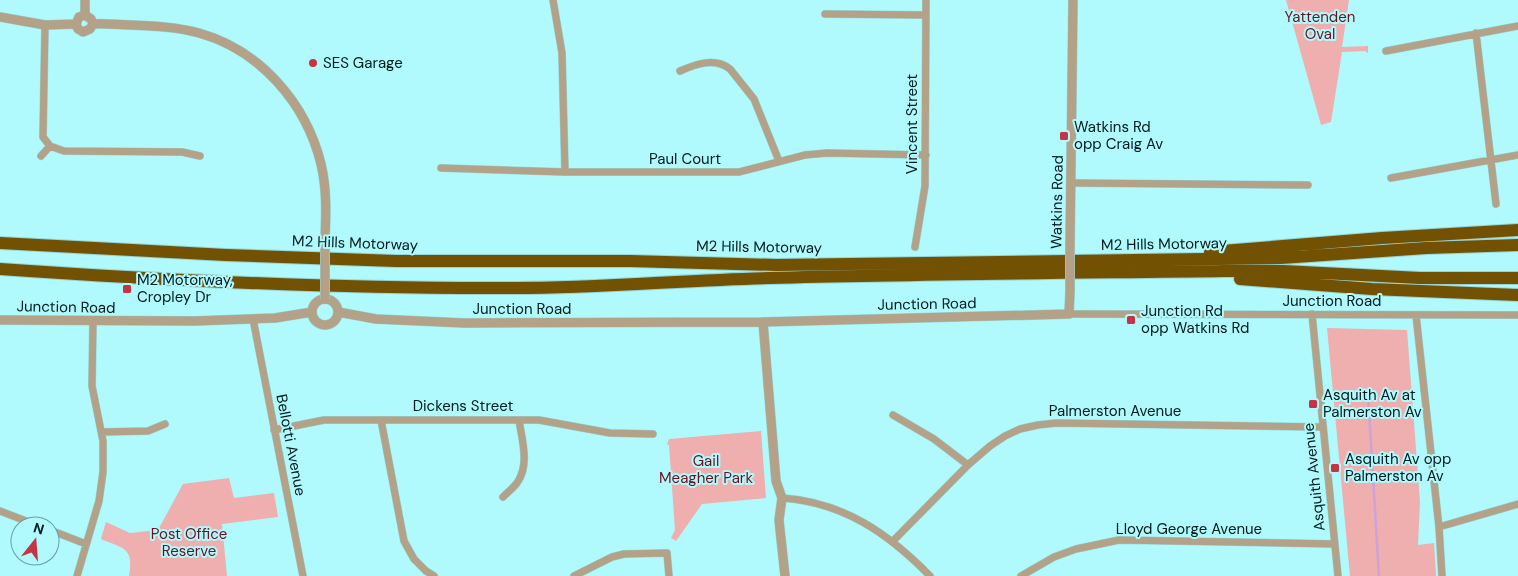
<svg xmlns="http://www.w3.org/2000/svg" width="1518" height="576" font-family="'DM Sans',sans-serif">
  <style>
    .green { fill: #eeafae }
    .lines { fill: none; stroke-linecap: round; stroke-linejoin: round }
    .stream { stroke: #cfa1da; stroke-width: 2.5 }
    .minor-casing { stroke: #94d5d9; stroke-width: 8 }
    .tertiary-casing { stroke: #94d5d9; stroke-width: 10 }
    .motorway-casing { stroke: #94d5d9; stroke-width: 14 }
    .minor { stroke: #b3a287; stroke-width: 7 }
    .tertiary { stroke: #b3a287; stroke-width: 9 }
    .motorway { stroke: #735102; stroke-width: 12 }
    .tertiary-bridge-casing { stroke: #94d5d9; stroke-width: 10; stroke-linecap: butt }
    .tertiary-bridge { stroke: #b3a287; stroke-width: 9 }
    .poi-dot { fill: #c53444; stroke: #b0f9fd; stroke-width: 2 }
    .labels { text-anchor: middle; stroke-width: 4; stroke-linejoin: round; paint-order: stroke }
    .park-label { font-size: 15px; fill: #6c111d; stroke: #b0f9fd }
    .poi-label { font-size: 15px; fill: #001a1c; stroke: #b0f9fd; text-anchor: start }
    .street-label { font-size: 15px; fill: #001a1c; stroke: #b0f9fd }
  </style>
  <rect width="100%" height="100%" fill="#b0f9fd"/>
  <path class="green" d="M 1286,0 L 1349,0 L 1342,47 L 1368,46 L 1368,53 L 1365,51 L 1342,52 L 1331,122 L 1321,125 Z
    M 1327,328 L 1407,330 L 1420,502 L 1418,545 L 1434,543 L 1436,576 L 1350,576 Z
    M 761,431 L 766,498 L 702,504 L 676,541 L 671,538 L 675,530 L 669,445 L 667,444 L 669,439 Z
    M 229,478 L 234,498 L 274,493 L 278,517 L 222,524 L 227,576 L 129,576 C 134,547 124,549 101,539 L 106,522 L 130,533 L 158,530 L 183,484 Z"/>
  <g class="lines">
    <path class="stream" d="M 1368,395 L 1379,576"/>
    <g class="minor-casing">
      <path id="minor" d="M 553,0 L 562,53 L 565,172
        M 825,14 L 926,15
        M 45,25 L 43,137 L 50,146 L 64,151 L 182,152 L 200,156
        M 1476,33 L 1496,204
        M 1386,51 L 1518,26
        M 680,71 C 696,64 715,57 730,69 L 754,99 L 779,161
        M 41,156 L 50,146
        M 441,168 L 565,172 L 739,172 L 805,155 L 827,153 L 926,155
        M 1391,178 L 1518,155
        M 1072,183 L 1308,185
        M 915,247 L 925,186 L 926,0
        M 1069,314 L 1518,315
        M 1312,314 L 1338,576
        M 1416,315 L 1439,527 L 1442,576
        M 253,319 L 303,576
        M 893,415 L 934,439 L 968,465
        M 381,420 L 404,541 L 414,559 L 426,571 L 434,576
        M 274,430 L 324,420 L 539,420 L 610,433 L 653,434
        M 102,432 L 148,431 L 165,424
        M 503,497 C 508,492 513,488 517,483 C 530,465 522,440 519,420
        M 782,498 C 843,502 888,533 930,576
        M 0,511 L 39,526
        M 1439,527 L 1518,504
        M 50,530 L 86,544
        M 893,541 L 968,465 L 990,446 L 1005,436 L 1020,429 L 1038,425 L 1056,423 L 1322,427
        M 77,576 L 99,501 L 103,472 L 103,441 L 92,386 L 93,321
        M 574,576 L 612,557 L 624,554 L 667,553 L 669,576
        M 1021,576 L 1054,557 L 1076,549 L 1119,540 L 1335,544"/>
    </g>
    <g class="tertiary-casing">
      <path id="tertiary" d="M 85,15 L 85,0
        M 0,17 L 45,25 L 76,24
        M 76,24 L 79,17 L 85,15 L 91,19 L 93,24
        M 76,24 L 78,29 L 83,32 L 90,29 L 93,24
        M 93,24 C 105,23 118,25 131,25 C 154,26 177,27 199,33 C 260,50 306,103 321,164 C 327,189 326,214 325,240
        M 1070,245 L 1073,0
        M312 312a13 13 0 1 1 26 0a13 13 0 1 1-26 0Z
        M 338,312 L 376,319 L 464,323 L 763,322 L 1069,314 L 1070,291
        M 0,320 L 195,321 L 275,318 L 312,312
        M 763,322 L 776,481 L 782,498 L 779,520 L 785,576"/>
    </g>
    <g class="motorway-casing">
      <path id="motorway" d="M 0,243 L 226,255 L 396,261 L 630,261 L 776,265 L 1281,258 L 1426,248 L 1518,245
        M 1210,252 L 1382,238 L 1518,230
        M 0,269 C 172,281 344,289 516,288 C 601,288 684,280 769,278 C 920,274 1072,273 1224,271 L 1283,271 L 1420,278 L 1518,278
        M 1240,279 L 1372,289 L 1518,295"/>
    </g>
    <use href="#minor" class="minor"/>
    <use href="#tertiary" class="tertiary"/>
    <use href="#motorway" class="motorway"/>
    <g class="tertiary-bridge-casing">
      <path id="tertiary-bridge" d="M 1070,291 L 1070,245
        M 325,299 L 325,240"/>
    </g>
    <use href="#tertiary-bridge" class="tertiary-bridge"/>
  </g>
  <g class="poi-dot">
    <circle cx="313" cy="63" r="5"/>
    <rect x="1059" y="131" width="10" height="10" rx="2.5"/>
    <rect x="122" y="284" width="10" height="10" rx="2.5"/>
    <rect x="1126" y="315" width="10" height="10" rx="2.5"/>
    <rect x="1308" y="399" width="10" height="10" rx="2.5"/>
    <rect x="1330" y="463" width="10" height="10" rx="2.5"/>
  </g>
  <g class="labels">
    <g class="park-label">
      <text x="1320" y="22">Yattenden<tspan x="1320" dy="17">Oval</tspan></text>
      <text x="706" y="466">Gail<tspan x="706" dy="17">Meagher Park</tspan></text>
      <text x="189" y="539">Post Office<tspan x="189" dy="17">Reserve</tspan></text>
    </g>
    <g class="poi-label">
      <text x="323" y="68">SES Garage</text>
      <text x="1074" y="132">Watkins Rd<tspan x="1074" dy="17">opp Craig Av</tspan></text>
      <text x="137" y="285">M2 Motorway,<tspan x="137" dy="17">Cropley Dr</tspan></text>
      <text x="1141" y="316">Junction Rd<tspan x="1141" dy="17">opp Watkins Rd</tspan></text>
      <text x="1323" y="400">Asquith Av at<tspan x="1323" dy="17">Palmerston Av</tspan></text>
      <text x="1345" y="464">Asquith Av opp<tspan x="1345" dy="17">Palmerston Av</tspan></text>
    </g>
    <g class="street-label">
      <text transform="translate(912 124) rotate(-90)" y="5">Vincent Street</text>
      <text x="685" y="164">Paul Court</text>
      <text transform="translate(1057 202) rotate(-89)" y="5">Watkins Road</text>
      <text transform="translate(355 243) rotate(2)" y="5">M2 Hills Motorway</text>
      <text transform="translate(1164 244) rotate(-1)" y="5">M2 Hills Motorway</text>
      <text transform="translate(759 247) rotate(1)" y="5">M2 Hills Motorway</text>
      <text x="1332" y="306">Junction Road</text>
      <text transform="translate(927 304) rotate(-1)" y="5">Junction Road</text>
      <text transform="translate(66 307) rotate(1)" y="5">Junction Road</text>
      <text x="522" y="314">Junction Road</text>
      <text x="463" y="411">Dickens Street</text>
      <text x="1115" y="416">Palmerston Avenue</text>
      <text transform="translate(291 445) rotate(79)" y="5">Bellotti Avenue</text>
      <text transform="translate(1314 477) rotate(-96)" y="5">Asquith Avenue</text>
      <text x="1189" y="534">Lloyd George Avenue</text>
    </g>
  </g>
  <g transform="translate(35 541) rotate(17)"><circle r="24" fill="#b0f9fd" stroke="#6aa0a3"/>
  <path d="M0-4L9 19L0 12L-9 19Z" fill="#c53444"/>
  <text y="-8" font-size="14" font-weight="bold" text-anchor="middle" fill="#001a1c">N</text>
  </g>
</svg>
